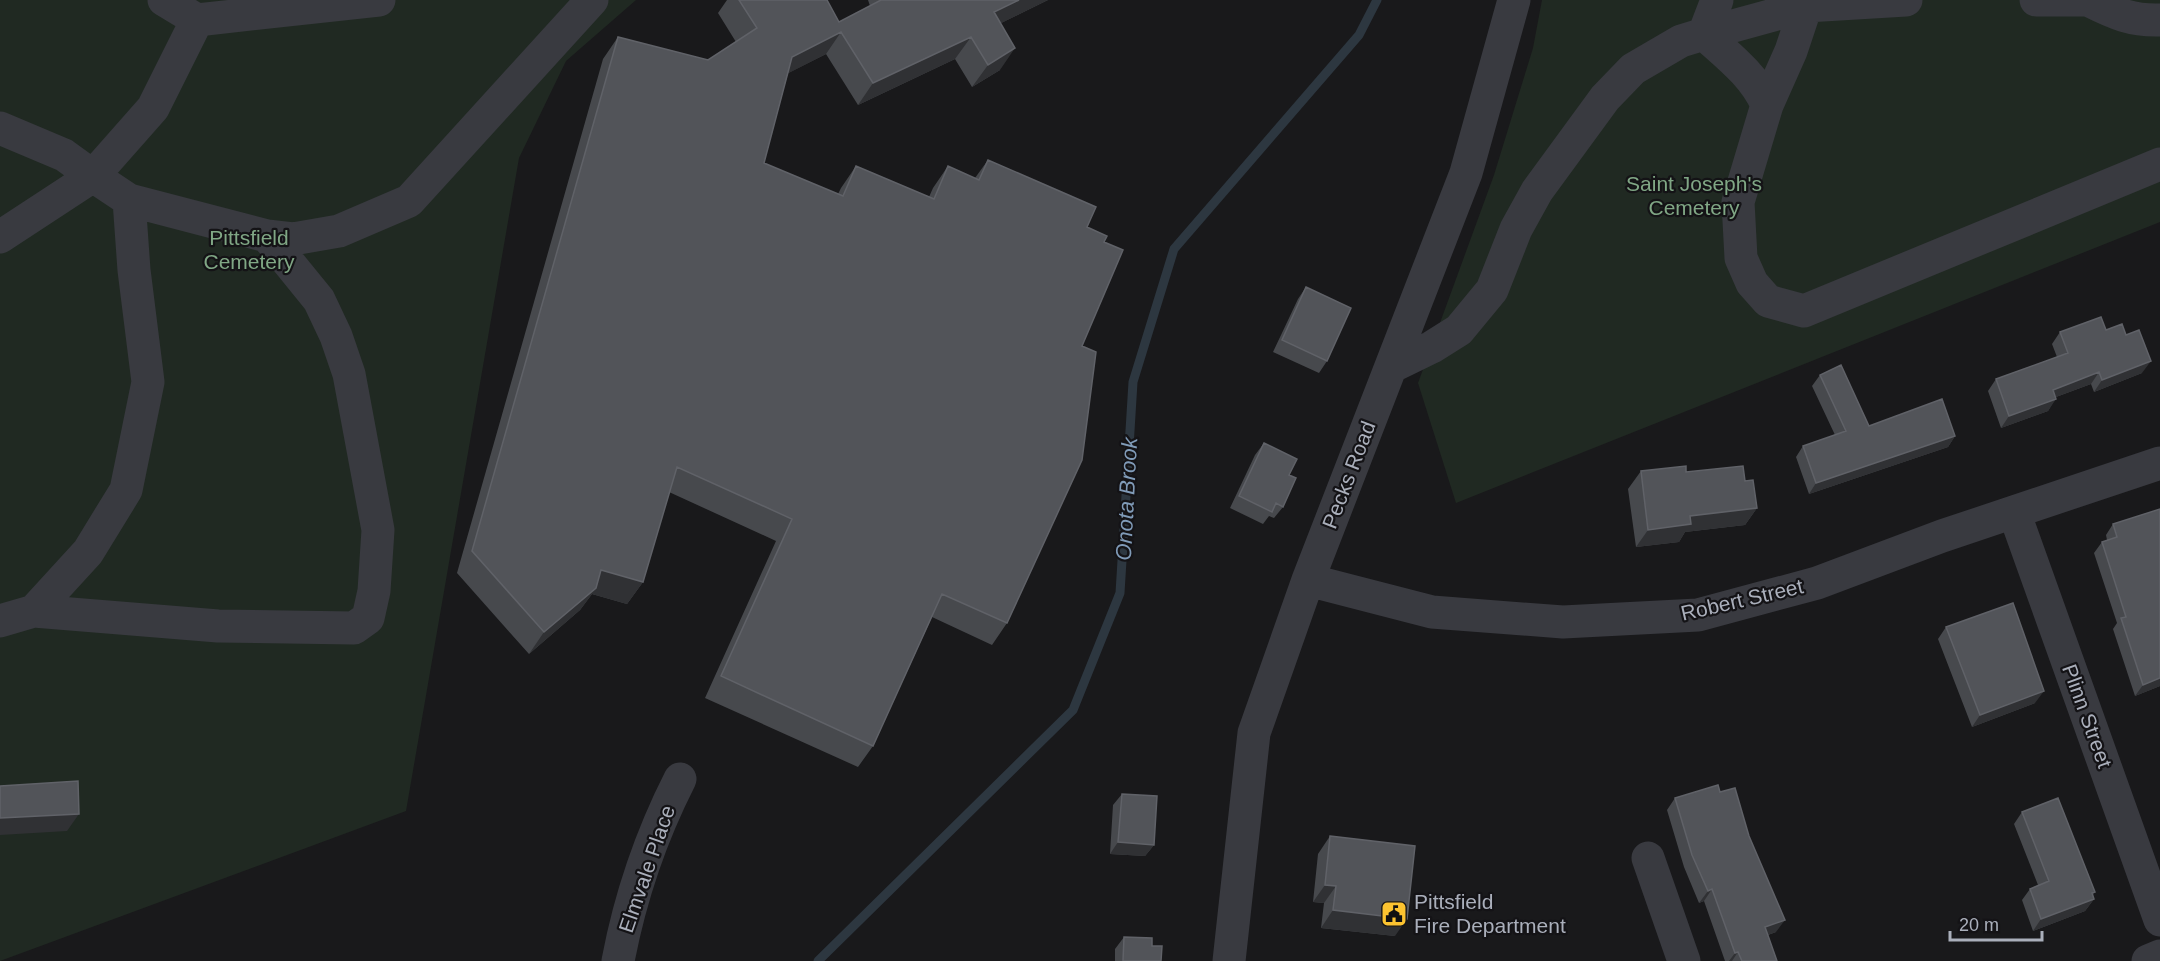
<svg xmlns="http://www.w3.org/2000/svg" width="2160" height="961" font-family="Helvetica,sans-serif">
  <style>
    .green { fill: #202922 }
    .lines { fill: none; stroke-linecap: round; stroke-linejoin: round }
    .stream { stroke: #2d3740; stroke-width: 9 }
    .minor { stroke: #393a40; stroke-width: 33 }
    .wall { fill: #47494d }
    .shaded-wall { fill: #303134 }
    .building { fill: #525459; stroke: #606268; stroke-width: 1.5 }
    .labels { text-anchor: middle; stroke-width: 4.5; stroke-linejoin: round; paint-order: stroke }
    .park-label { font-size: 21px; fill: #80a785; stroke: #141316 }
    .street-label { font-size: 21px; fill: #aaafbb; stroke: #141316 }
    .poi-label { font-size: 21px; fill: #aaafbb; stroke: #141316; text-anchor: start }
    .water-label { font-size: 22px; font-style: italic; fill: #809bb8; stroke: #141316 }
  </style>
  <rect width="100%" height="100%" fill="#19191b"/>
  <path class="green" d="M 0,0 L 636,0 L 566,61 L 519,158 L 406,811 L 0,961 Z
    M 1542,0 L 2160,0 L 2160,222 L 1456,503 L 1418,383 L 1494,175 L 1533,48 Z"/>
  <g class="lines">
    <path class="stream" d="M 818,961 L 1073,710 L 1120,593 L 1133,382 L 1174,249 L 1359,35 L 1377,0"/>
    <path class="minor" d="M 164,0 L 197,20 L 379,0
      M 1717,0 L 1704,34 L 1806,6 L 1799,0
      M 2036,0 L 2090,0
      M 2090,1 C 2114,13 2132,21 2160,20
      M 1767,105 L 1738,202 L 1741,258 L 1752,283 L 1768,301 L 1804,311 L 2160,164
      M 0,128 L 64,155 L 93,176 L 153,108 L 197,20
      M 129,200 L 267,236 L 293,239 L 339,231 L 409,201 L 592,0
      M 0,237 L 93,176 L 129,200 L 134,270 L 148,382 L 126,490 L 88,552 L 34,611
      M 1391,367 L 1432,347 L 1459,330 L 1492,290 L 1516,229 L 1537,191 L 1605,98 L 1633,69 L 1681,41 L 1704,34 C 1727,55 1754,75 1767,105 L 1791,51 L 1806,6 L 1906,0
      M 2014,512 L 2160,920
      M 1308,580 L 1432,612 L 1563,622 L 1698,615 L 1817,583 L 1942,536 L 2160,463
      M 0,621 L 34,611 L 218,626 L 354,628 L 368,618 L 374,591 L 378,530 L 349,374 L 336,336 L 319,300 L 267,236
      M 1648,858 L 1684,961
      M 618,961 C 630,898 651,836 680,779
      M 1229,961 L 1254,733 L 1308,580 L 1466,173 L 1514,0
      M 2148,961 L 2160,956"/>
  </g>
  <path class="wall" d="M 727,0 L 827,0 L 839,22 L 870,6 L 868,0 L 1048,0 L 1001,23 L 1000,70 L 972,87 L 955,59 L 858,105 L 826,54 L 788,73 L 764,163 L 838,194 L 841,188 L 856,166 L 929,197 L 933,188 L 948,166 L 975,178 L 988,160 L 1087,227 L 1104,242 L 1082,346 L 1007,623 L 992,645 L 932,617 L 873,746 L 858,767 L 705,698 L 776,541 L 669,492 L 643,582 L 627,604 L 592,594 L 580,610 L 529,654 L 457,573 L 603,59 L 618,37 L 708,60 L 736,42 L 718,13 Z
    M 1306,287 L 1327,361 L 1319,373 L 1273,352 L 1298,299 Z
    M 2106,330 L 2142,373 L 2094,392 L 2091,384 L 2056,397 L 2048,411 L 2001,428 L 1988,391 L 1996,379 L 2057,357 L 2052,344 L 2060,332 Z
    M 1820,375 L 1869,426 L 1955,436 L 1948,447 L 1809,494 L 1796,457 L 1803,446 L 1835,435 L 1812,386 Z
    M 1264,443 L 1289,475 L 1283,507 L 1274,518 L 1269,516 L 1263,524 L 1230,508 L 1255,455 Z
    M 1641,471 L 1686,472 L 1745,481 L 1757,508 L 1745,525 L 1685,532 L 1679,542 L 1636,547 L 1628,489 Z
    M 2113,524 L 2160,686 L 2135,696 L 2113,629 L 2117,623 L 2094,553 L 2102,542 L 2107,540 L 2106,535 Z
    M 1946,627 L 2035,703 L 1972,727 L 1938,639 Z
    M 1122,794 L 1154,845 L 1145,856 L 1110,854 L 1113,805 Z
    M 1675,798 L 1776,932 L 1768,935 L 1777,961 L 1725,961 L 1704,901 L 1699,903 L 1684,867 L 1667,810 Z
    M 2022,812 L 2092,895 L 2094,899 L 2085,911 L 2033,931 L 2022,900 L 2030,889 L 2038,885 L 2014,824 Z
    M 1330,836 L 1395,936 L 1321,928 L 1324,903 L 1313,902 L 1318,854 Z
    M 1124,937 L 1152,946 L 1161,961 L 1115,961 L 1115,949 Z"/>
  <path class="shaded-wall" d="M 1019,0 L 1048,0 L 979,34 L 994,12 Z
    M 841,32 L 826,54 L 777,79 L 792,57 Z
    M 971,37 L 955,59 L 858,105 L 873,83 Z
    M 1015,48 L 1000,70 L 972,87 L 988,65 Z
    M 2151,361 L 2142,373 L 2094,392 L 2102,380 Z
    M 2099,372 L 2091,384 L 2045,401 L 2053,390 Z
    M 2056,399 L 2048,411 L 2001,428 L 2009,416 Z
    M 1955,436 L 1948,447 L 1809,494 L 1816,483 Z
    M 1757,508 L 1745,525 L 1685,532 L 1679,542 L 1636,547 L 1648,530 L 1690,516 Z
    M 601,570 L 643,582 L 627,604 L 592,594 L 580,610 L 529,654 L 544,632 Z
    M 2160,678 L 2160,686 L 2135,696 L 2143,685 Z
    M 2044,691 L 2035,703 L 1972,727 L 1980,715 Z
    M 79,814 L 67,831 L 0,835 L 0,818 Z
    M 1118,842 L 1154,845 L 1145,856 L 1110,854 Z
    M 1325,885 L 1336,886 L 1324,903 L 1313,902 Z
    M 1712,889 L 1704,901 L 1699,903 L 1708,891 Z
    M 2095,892 L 2089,901 L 2094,899 L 2085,911 L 2033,931 L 2041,919 Z
    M 1333,910 L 1407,919 L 1395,936 L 1321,928 Z
    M 1785,920 L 1776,932 L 1756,939 L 1765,927 Z
    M 1738,952 L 1732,961 L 1729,961 L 1735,953 Z"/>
  <path class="building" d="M 739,0 L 827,0 L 839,22 L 881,0 L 1019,0 L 994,12 L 1015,48 L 988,65 L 971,37 L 873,83 L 841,32 L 792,57 L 764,163 L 843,196 L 856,166 L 934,199 L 948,166 L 979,180 L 988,160 L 1096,207 L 1087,227 L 1107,236 L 1104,242 L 1123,250 L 1082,346 L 1096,352 L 1082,460 L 1007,623 L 942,594 L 873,746 L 721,676 L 792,519 L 677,467 L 643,582 L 601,570 L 596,588 L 544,632 L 472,551 L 618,37 L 708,60 L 757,28 Z
    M 1306,287 L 1351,308 L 1327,361 L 1282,340 Z
    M 2101,317 L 2106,330 L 2122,324 L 2126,335 L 2139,330 L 2151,361 L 2102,380 L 2099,372 L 2053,390 L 2056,399 L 2009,416 L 1996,379 L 2068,353 L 2060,332 Z
    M 1841,365 L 1869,426 L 1942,399 L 1955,436 L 1816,483 L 1803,446 L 1846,431 L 1820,375 Z
    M 1264,443 L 1297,459 L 1289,475 L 1296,478 L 1283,507 L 1276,503 L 1272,512 L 1239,496 Z
    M 1686,466 L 1686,472 L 1743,466 L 1745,481 L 1753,480 L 1757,508 L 1690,516 L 1691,524 L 1648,530 L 1641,471 Z
    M 2160,509 L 2160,678 L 2143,685 L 2121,618 L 2126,617 L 2102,542 L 2117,537 L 2113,524 Z
    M 2013,603 L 2044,691 L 1980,715 L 1946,627 Z
    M 78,781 L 79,814 L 0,818 L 0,786 Z
    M 1718,785 L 1720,792 L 1735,788 L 1749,836 L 1785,920 L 1765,927 L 1777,961 L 1742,961 L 1738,952 L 1735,953 L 1712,889 L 1708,891 L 1692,855 L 1675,798 Z
    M 1122,794 L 1157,796 L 1154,845 L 1118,842 Z
    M 2058,798 L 2095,892 L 2092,893 L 2094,899 L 2041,919 L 2030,889 L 2049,881 L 2022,812 Z
    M 1330,836 L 1415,846 L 1407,919 L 1333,910 L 1336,886 L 1325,885 Z
    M 1124,937 L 1152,938 L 1152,946 L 1162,946 L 1161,961 L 1123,961 Z"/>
  <defs>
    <g id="civic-square" transform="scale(1.35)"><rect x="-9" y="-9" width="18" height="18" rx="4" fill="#fcc330" stroke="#141316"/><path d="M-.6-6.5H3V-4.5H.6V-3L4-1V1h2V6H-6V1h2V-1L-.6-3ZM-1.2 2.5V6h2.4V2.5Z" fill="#111"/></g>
  </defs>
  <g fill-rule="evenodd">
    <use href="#civic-square" x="1394" y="914"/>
  </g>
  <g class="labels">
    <g class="park-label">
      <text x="1694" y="191">Saint Joseph's<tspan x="1694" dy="24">Cemetery</tspan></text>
      <text x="249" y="245">Pittsfield<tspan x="249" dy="24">Cemetery</tspan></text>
    </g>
    <g class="street-label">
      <text transform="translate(1349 475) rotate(-69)" y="7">Pecks Road</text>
      <text transform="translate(1742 600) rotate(-13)" y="7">Robert Street</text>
      <text transform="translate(2087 716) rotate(70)" y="7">Plinn Street</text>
      <text transform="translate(647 869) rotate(-71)" y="7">Elmvale Place</text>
    </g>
    <g class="poi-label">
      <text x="1414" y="909">Pittsfield<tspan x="1414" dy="24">Fire Department</tspan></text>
    </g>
    <g class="water-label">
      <text transform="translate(1126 499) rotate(-87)" y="8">Onota Brook</text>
    </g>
  </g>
  <path d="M1950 931v9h92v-9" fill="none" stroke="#aaafbb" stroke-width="3"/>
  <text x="1959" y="931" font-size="18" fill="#aaafbb" stroke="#141316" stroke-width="4.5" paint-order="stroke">20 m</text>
</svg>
